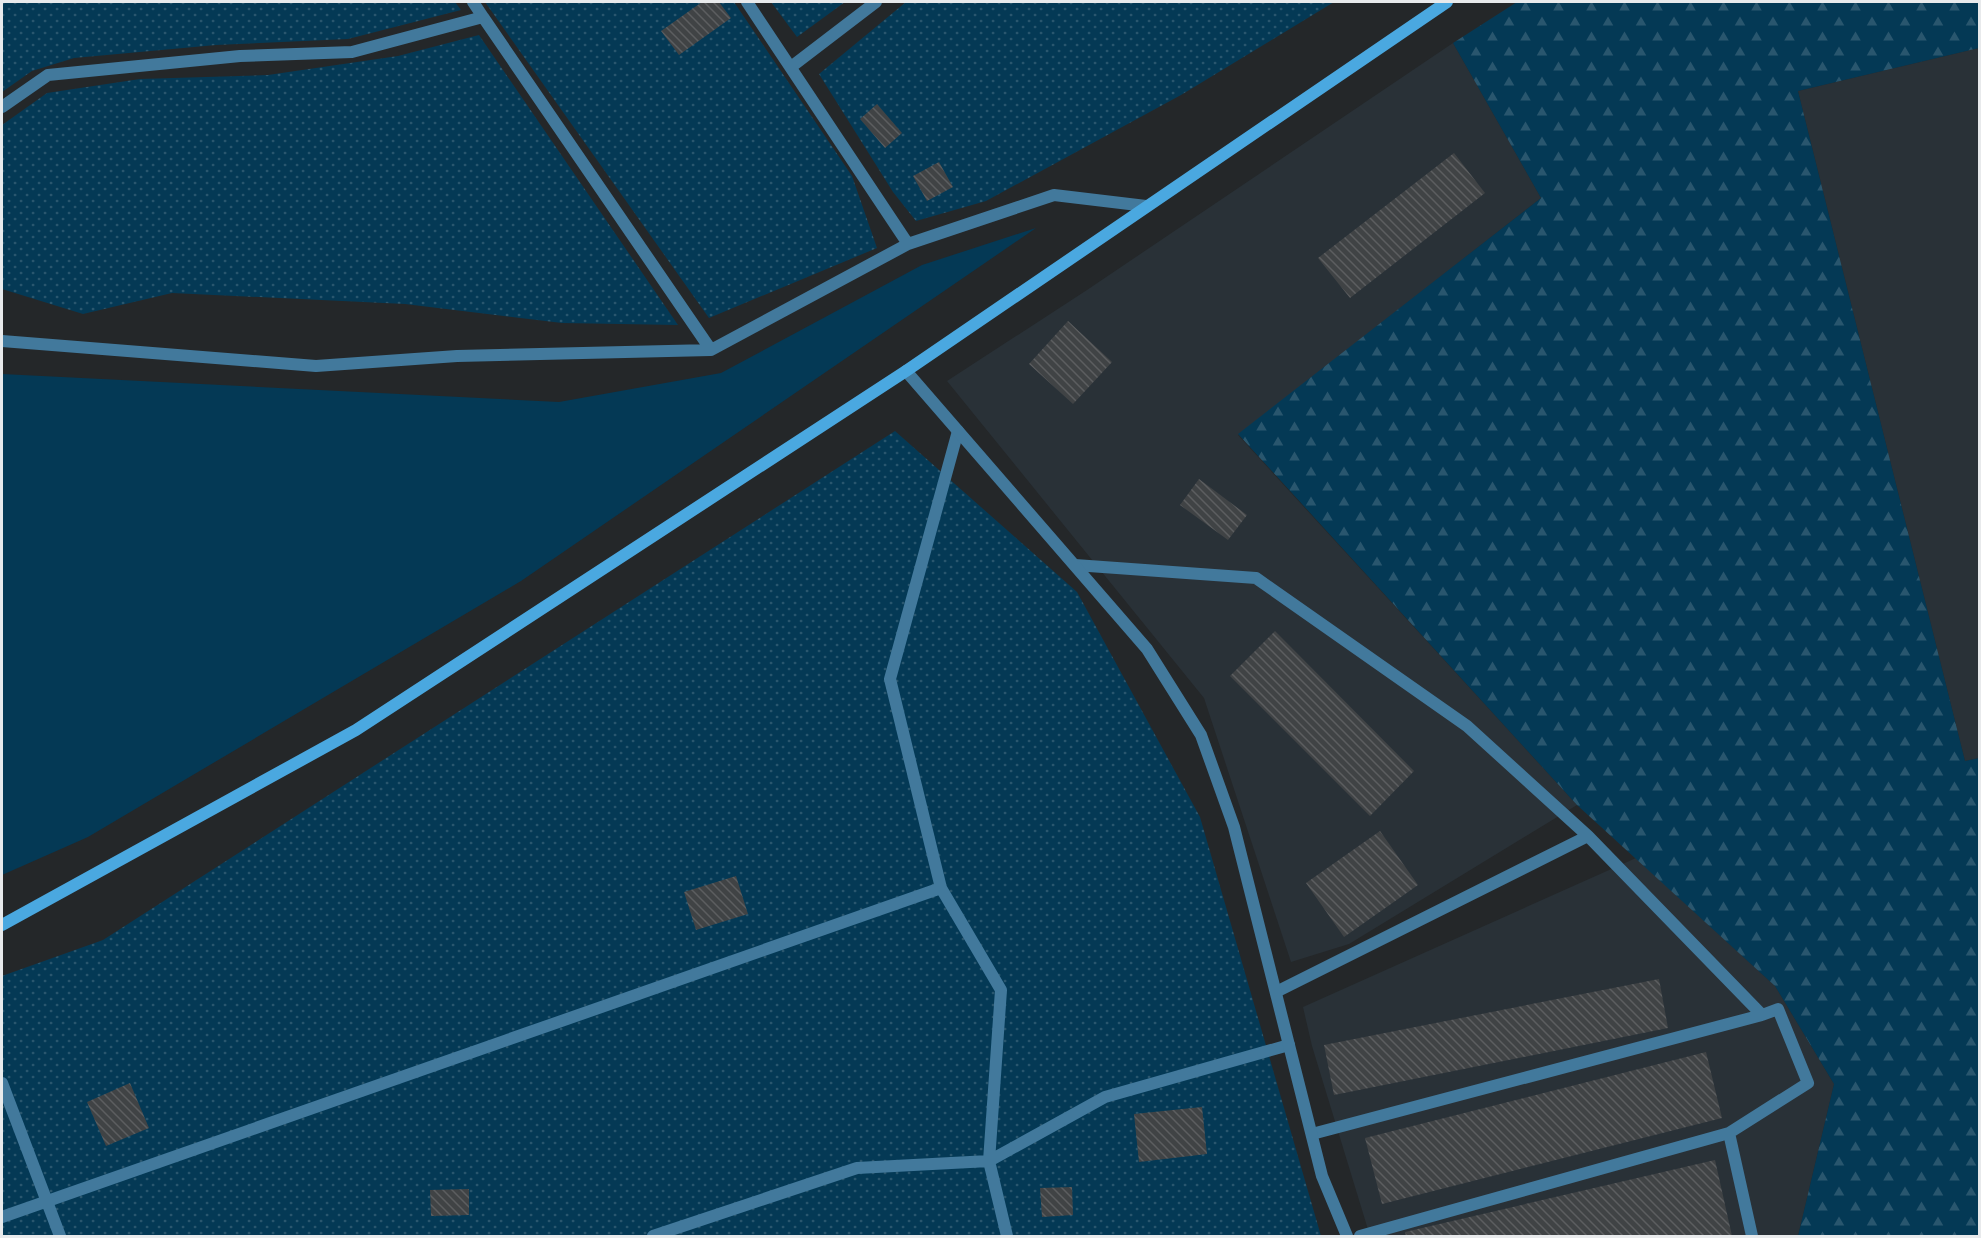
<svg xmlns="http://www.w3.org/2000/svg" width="1981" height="1238" font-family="Helvetica,sans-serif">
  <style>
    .built { fill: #293137 }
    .green { fill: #043955 }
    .forest { fill: url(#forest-firs) }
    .garden { fill: url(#garden-dots) }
    .building { fill: url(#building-back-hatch) }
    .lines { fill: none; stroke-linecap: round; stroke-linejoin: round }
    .service { stroke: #42799c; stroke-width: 12 }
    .minor { stroke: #42799c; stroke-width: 12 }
    .secondary { stroke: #4aa8e0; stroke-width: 12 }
  </style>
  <defs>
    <pattern id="forest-firs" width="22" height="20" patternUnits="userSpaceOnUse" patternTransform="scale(1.5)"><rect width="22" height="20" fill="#043955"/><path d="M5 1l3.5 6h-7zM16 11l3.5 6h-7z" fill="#29566e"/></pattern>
    <pattern id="garden-dots" width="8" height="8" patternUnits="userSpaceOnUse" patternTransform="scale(1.5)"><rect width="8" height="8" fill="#043955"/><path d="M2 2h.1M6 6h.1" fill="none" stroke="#29566e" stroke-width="1.8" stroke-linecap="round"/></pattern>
    <pattern id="building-back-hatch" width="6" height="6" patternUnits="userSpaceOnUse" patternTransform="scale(1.5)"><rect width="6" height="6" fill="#404345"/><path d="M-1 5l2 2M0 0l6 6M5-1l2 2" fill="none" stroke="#5c5e60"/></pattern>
  </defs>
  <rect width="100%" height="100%" fill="#242729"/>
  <path class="built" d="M 1453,43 L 1541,198 L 1238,435 L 1577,805 L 1349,944 L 1291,962 L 1204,698 L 947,381 L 1087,290 Z
    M 1979,48 L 1979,758 L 1965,761 L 1798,91 Z
    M 1636,858 L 1775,986 L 1834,1084 L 1798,1236 L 1370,1236 L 1312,1046 L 1303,1007 Z"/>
  <path class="green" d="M 1036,228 L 521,581 L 88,837 L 2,875 L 2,374 L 559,402 L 721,373 L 922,265 Z"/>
  <path class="forest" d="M 1517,2 L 1979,2 L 1979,48 L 1798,91 L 1965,761 L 1979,758 L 1979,1236 L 1798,1236 L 1834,1084 L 1775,986 L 1577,805 L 1238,434 L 1541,198 L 1453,43 Z"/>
  <path class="garden" d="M 2,2 L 455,2 L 461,10 L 348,39 L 216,45 L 74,58 L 32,71 L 2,92 Z
    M 485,2 L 734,2 L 852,176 L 877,248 L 709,318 Z
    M 771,2 L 845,2 L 797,37 Z
    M 906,2 L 1334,2 L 1181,95 L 986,201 L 916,221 L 893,192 L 819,74 Z
    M 479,35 L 678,325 L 562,323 L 405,304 L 172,293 L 83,314 L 2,289 L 2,125 L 47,93 L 140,79 L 268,75 L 398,56 Z
    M 895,431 L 1077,592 L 1200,817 L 1321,1236 L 2,1236 L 2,976 L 103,940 Z"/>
  <path class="building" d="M 702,2 L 719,2 L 731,18 L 679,55 L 661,31 Z
    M 877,104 L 902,133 L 885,148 L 860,119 Z
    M 1454,153 L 1485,193 L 1350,298 L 1318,258 Z
    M 939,162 L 953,187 L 927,201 L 913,176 Z
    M 1068,321 L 1112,362 L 1073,404 L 1029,364 Z
    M 1199,479 L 1247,515 L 1228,540 L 1180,505 Z
    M 1275,631 L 1414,771 L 1370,816 L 1230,676 Z
    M 1380,831 L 1418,885 L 1344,937 L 1306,883 Z
    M 736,876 L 748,914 L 696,930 L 684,892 Z
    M 1659,979 L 1668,1028 L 1334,1095 L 1324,1045 Z
    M 1706,1052 L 1722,1118 L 1382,1204 L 1365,1138 Z
    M 130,1083 L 149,1128 L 106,1146 L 87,1102 Z
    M 1202,1107 L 1207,1154 L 1139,1162 L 1134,1114 Z
    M 1715,1160 L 1732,1236 L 1406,1236 L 1405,1232 Z
    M 1072,1187 L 1073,1215 L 1042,1217 L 1040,1188 Z
    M 469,1189 L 469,1215 L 431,1216 L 430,1190 Z"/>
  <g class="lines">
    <path class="service" d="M 473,2 L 483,17
      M 747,2 L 908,244
      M 791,67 L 876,2
      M 2,107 L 48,75 L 240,56 L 352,52 L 483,17 L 711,350
      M 2,341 L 316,366 L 457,356 L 711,350 L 908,244 L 1054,195 L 1146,206
      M 1075,565 L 1256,578 L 1467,726 L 1588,836 L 1762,1015 L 1778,1009 L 1808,1083 L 1729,1133 L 1360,1236
      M 941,888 L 1001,990 L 989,1161
      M 1276,992 L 1588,836
      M 2,1083 L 60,1236
      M 1729,1133 L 1752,1236
      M 1312,1134 L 1762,1015
      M 989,1161 L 1105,1097 L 1289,1045
      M 2,1217 L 941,888 L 890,679 L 958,431
      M 653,1236 L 857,1168 L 989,1161 L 1007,1236"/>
    <path class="minor" d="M 906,371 L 1147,649 L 1201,735 L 1234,827 L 1322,1176 L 1347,1236"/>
    <path class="secondary" d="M 2,925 L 356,730 L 906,371 L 1447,2"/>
  </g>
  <rect width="1981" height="1238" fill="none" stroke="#e8eaec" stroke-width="6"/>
</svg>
